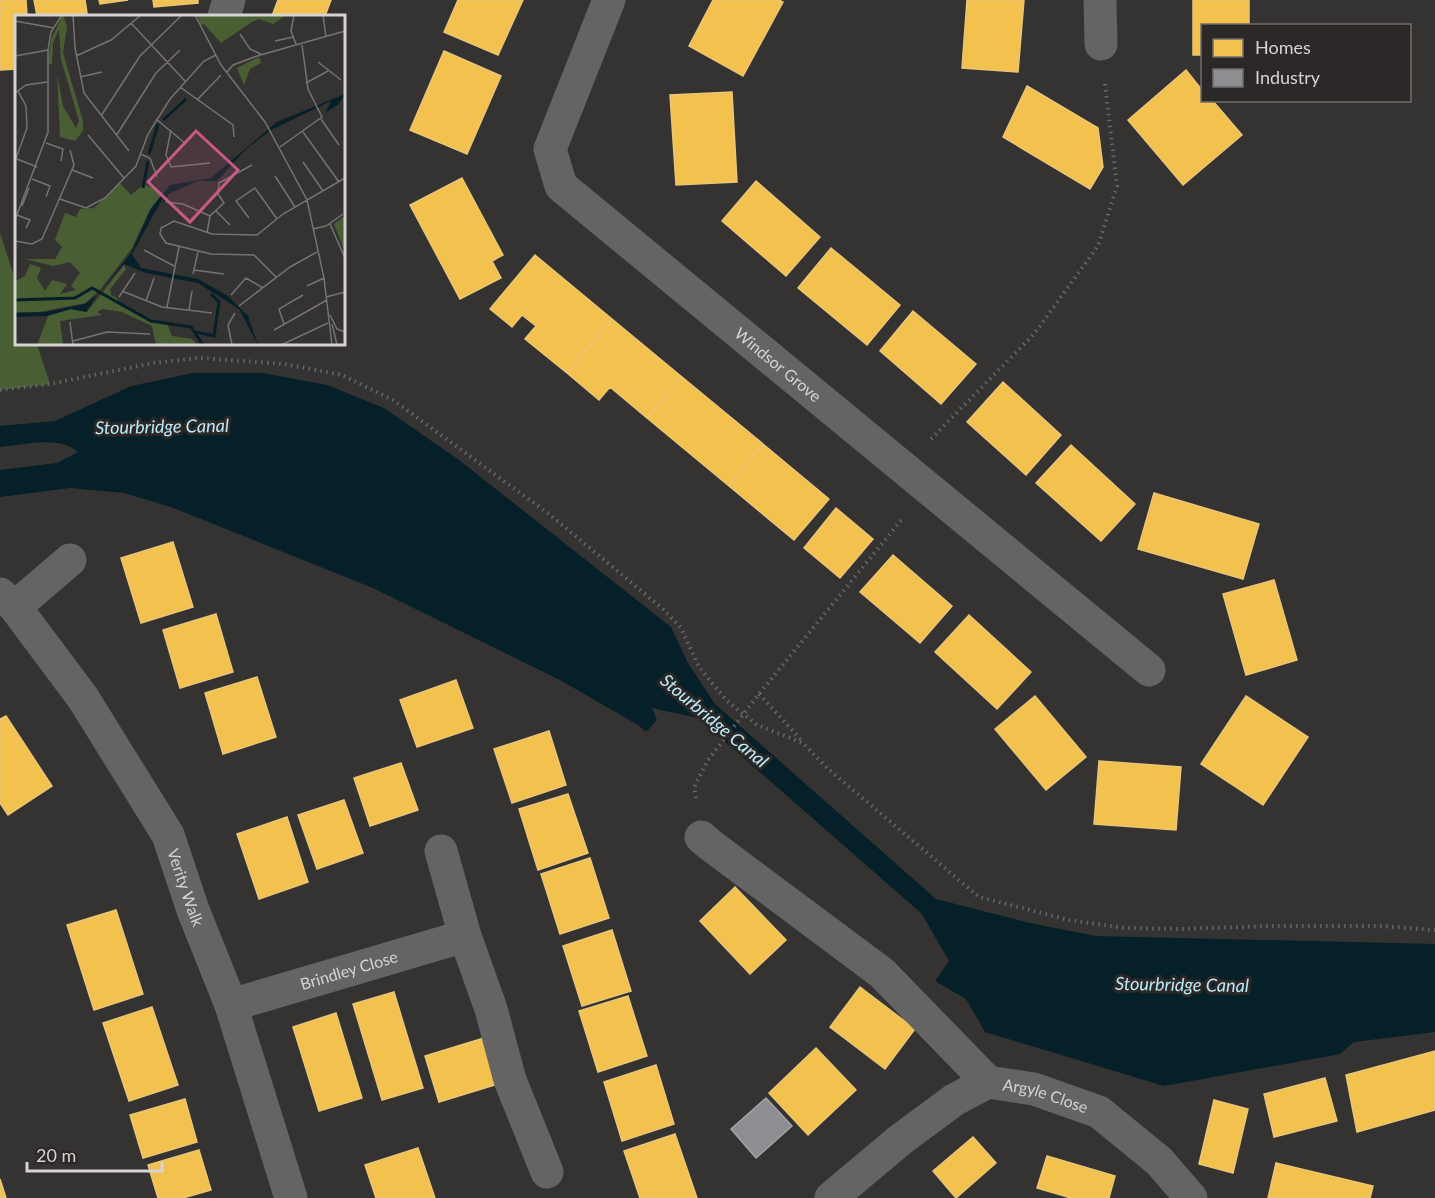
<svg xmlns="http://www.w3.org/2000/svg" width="1435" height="1198" font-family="Lato,sans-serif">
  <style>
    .green { fill: #495f33 }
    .water { fill: #052028 }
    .homes { fill: #f2c14e; stroke: #eac676; stroke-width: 1.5 }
    .industry { fill: #8d8d92; stroke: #a3a2a5; stroke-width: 1.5 }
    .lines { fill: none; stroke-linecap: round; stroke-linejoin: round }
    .path { stroke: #676767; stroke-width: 4; stroke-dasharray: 1.5 4.5; stroke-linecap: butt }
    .minor { stroke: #646464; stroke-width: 33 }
    .labels { text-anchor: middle; stroke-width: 6; stroke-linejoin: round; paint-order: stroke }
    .street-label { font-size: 16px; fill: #d6d3d2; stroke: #2c2827 }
    .water-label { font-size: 18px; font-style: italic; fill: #bceaf8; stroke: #2c2827 }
    .inset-river { fill: none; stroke: #052028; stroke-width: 3 }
    .inset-road { fill: none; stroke: #757372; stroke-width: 1.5 }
    .view { fill: #c95985; fill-opacity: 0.15; stroke: #c95985; stroke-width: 3 }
    .inset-edge { fill: none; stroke: #d6d3d2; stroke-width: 3 }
  </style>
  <rect width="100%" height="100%" fill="#353332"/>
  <path class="green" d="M 0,233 L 16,282 L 16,344 L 37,344 L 50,384 L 0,390 Z"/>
  <path class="water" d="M 193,373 L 263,373 L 327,385 L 384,408 L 459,460 L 671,627 L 688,663 L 715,704 L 936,899 L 1030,923 L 1096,936 L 1435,944 L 1435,1032 L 1354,1042 L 1340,1054 L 1164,1086 L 985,1032 L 966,999 L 935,981 L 949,961 L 922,914 L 698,718 L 652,708 L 657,720 L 646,732 L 638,725 L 560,680 L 373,588 L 171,507 L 124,493 L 70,488 L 0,497 L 0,470 L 57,463 L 78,452 C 58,435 24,445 0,447 L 0,426 L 55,421 L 131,386 Z"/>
  <path class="homes" d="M 0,0 L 26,0 L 27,16 L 16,16 L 16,69 L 0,70 Z
    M 34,0 L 85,0 L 87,13 L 61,16 L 37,16 Z
    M 99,0 L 128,0 L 100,4 Z
    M 153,0 L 198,0 L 198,3 L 154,7 Z
    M 278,0 L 331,0 L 325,16 L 272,16 Z
    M 458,0 L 523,0 L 498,55 L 444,32 Z
    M 713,0 L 779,0 L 783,2 L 743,76 L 689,46 Z
    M 967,0 L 1024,0 L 1018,72 L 962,68 Z
    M 1193,0 L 1249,0 L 1249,26 L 1202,26 L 1202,55 L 1193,55 Z
    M 444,51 L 501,76 L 467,154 L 410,130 Z
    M 1186,70 L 1202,90 L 1202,100 L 1212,100 L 1242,135 L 1183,185 L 1128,120 Z
    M 1027,86 L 1098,128 L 1103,167 L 1090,189 L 1003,137 Z
    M 732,92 L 737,182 L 676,185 L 670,95 Z
    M 462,178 L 503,255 L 492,261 L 501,278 L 460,299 L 410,205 Z
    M 756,181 L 820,237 L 786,276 L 722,221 Z
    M 831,248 L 900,305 L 867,345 L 798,288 Z
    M 535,255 L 612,319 L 567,373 L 525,339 L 536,326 L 522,315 L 512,327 L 490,309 Z
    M 913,311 L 976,364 L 941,404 L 880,351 Z
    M 612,319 L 682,377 L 647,418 L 610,387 L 599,400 L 567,373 Z
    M 682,377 L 763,444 L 729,486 L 647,418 Z
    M 1003,382 L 1061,435 L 1026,475 L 967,422 Z
    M 763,444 L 829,499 L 794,540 L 729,486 Z
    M 1071,445 L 1135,504 L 1101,541 L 1036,483 Z
    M 1154,493 L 1259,524 L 1243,579 L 1138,549 Z
    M 836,508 L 873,539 L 840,578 L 804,548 Z
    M 173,542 L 193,607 L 141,623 L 121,558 Z
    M 893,555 L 952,606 L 920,643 L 860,592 Z
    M 1274,580 L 1297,660 L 1246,675 L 1223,594 Z
    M 216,614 L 233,672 L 180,688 L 163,630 Z
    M 969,615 L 1031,672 L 997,709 L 935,652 Z
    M 257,677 L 276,737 L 223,754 L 205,693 Z
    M 456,680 L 473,728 L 417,747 L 400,700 Z
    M 1035,696 L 1086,757 L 1046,790 L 995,729 Z
    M 1246,696 L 1308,737 L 1263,805 L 1201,764 Z
    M 6,716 L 52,786 L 8,815 L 0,803 L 0,719 Z
    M 549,731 L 566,785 L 512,803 L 494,749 Z
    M 1099,761 L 1181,767 L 1176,830 L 1094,824 Z
    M 401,763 L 418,810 L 370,826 L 354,778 Z
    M 568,794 L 588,853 L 538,870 L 519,809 Z
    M 344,800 L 363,853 L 317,869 L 298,815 Z
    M 287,817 L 308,882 L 259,899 L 237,834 Z
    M 590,858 L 609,918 L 560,934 L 541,874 Z
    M 735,887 L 786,940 L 750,974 L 700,921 Z
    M 116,910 L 143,994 L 94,1010 L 67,925 Z
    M 612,930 L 631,991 L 582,1006 L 563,946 Z
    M 860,987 L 915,1029 L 885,1069 L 830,1027 Z
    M 394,992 L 423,1088 L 382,1100 L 353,1004 Z
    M 628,996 L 647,1056 L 598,1072 L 579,1011 Z
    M 152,1007 L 178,1085 L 129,1101 L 103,1023 Z
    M 336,1013 L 362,1098 L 319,1111 L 293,1027 Z
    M 484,1038 L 498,1084 L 439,1102 L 425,1056 Z
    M 816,1048 L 856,1090 L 808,1135 L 769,1093 Z
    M 1435,1051 L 1435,1110 L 1357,1132 L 1346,1075 Z
    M 656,1065 L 674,1124 L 622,1141 L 604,1082 Z
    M 1325,1078 L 1337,1121 L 1274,1137 L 1264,1094 Z
    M 185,1099 L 197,1142 L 143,1158 L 130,1115 Z
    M 1214,1100 L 1248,1109 L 1233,1173 L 1199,1164 Z
    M 675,1134 L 697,1198 L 640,1198 L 624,1151 Z
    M 973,1137 L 996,1163 L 956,1198 L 933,1171 Z
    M 418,1148 L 435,1198 L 376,1198 L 365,1165 Z
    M 199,1150 L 211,1190 L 183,1198 L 158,1198 L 148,1165 Z
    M 1047,1156 L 1115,1176 L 1109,1198 L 1071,1198 L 1037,1188 Z
    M 1276,1163 L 1373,1186 L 1370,1198 L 1268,1198 Z
    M 0,1179 L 6,1198 L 0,1198 Z"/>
  <path class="industry" d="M 766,1098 L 792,1126 L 756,1158 L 731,1129 Z"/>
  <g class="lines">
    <path class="path" d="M 0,390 L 50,384 L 153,363 L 200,358 L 284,364 L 342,375 L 393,400 L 549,514 L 663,609 L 681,628 L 699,667 L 726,700 L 757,725 L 803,743 L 827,768 L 979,897 L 1069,920 L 1125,928 L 1180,929 L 1269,926 L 1380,926 L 1435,930
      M 931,439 L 1034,334 L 1098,246 L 1117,186 L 1105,84
      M 759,694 L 803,742
      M 696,798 L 694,787 L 708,760 L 759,694 L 903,518"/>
    <g class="minor">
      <path id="s1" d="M 609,0 L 550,149 L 561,186 L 1149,670"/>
      <path d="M 1100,0 L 1101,44"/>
      <path d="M 224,16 L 229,0"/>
      <path id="s2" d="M 0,594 L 15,607 L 83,698 L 168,835 L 193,910 L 231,1005 L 291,1198"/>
      <path d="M 15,607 L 70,560"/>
      <path d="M 701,837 L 709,844 L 882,973 L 988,1082"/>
      <path d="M 441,851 L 465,936 L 491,1009 L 510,1080 L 547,1172"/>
      <path id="s3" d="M 231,1005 L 465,936"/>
      <path id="s4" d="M 831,1198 L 900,1140 L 954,1100 L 988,1082 L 1034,1089 L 1099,1112 L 1159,1161 L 1191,1198"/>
    </g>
  </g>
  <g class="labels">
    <g class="street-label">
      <text dy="6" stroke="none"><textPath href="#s1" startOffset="480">Windsor Grove</textPath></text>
      <text dy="6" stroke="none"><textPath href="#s2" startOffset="350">Verity Walk</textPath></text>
      <text dy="6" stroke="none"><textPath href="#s3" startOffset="123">Brindley Close</textPath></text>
      <text dy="6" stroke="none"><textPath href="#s4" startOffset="255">Argyle Close</textPath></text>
    </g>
    <g class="water-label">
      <text transform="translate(162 427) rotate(-1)" y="6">Stourbridge Canal</text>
      <text transform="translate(714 721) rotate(40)" y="6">Stourbridge Canal</text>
      <text transform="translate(1182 985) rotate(1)" y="6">Stourbridge Canal</text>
    </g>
  </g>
  <g transform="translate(15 15)">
    <rect width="330" height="330" fill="#353332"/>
    <path d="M 48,0 L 52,11 L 48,38 L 68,106 L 68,116 L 60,126 L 45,122 L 42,59 L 48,91 L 61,113 L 64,106 L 46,44 L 44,14 L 38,28 L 37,49 L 33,49 L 36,24 ZM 182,0 L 271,0 L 258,9 L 244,4 L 237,7 L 206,28 L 189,9 L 186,10 ZM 244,42 L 246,48 L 235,54 L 229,70 L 222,53 ZM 105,168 L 116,180 L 129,169 L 148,178 L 135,194 L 117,233 L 85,275 L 70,288 L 24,297 L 0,297 L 0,266 L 10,261 L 15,249 L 26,253 L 22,263 L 30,276 L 37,265 L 52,269 L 45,279 L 61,275 L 56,271 L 65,258 L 55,247 L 38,251 L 11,244 L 40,244 L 47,232 L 40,225 L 50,198 L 61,202 L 65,194 L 79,193 ZM 330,201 L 330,237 L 319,209 ZM 109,250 L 111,254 L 95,274 L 96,280 L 103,284 L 101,288 L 136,306 L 152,308 L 157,321 L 177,324 L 182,330 L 141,330 L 137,311 L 107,297 L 87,294 L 82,297 L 87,300 L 45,306 L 48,330 L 22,330 L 33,301 L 54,294 L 72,297 Z" fill="#495f33"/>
    <path d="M 330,79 L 324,89 L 310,98 L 316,86 L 256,115 L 230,135 L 202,166 L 182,166 L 154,179 L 147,189 L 150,179 L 117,239 L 126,253 L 183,264 L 213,281 L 233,301 L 243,330 L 224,294 L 183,268 L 131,258 L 109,249 L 86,276 L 116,238 L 136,194 L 155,170 L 196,163 L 262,107 ZM 82,280 L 71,297 L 56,294 L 32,301 L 0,302 L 0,298 L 31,297 L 70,289 Z" fill="#052028"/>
    <path class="inset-river" d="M 148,105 L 171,84M 134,139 L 143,109M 128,173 L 133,146M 0,285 L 60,283 L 77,273 L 136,306 L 176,312 L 188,330M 181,317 L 199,321 L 204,287 L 196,279"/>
    <path class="inset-road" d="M 58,0 L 60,33 L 69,78 L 114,136M 180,0 L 206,50 L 250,107 L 292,185 L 309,263 L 317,330M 279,0 L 276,16 L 281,29M 308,0 L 311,22M 0,6 L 39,13M 116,8 L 170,66M 225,19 L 235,34 L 246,39M 260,26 L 278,22M 0,41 L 33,35M 61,41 L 96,25 L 126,0M 303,47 L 326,65M 212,57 L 218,50 L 242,41 L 330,16M 65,62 L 87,57M 291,68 L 313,56M 165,72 L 218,110 L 219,122M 0,78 L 11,70 L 32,67M 182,85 L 206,60M 86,101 L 125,41 L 167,0M 141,104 L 171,129M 306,104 L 324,130M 156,115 L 151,140 L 156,152 L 195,148M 288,117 L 324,167M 73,120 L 109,163M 101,121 L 141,58 L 165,35M 31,128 L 48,134 L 46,146M 265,132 L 307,102 L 293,74 L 287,30M 125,139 L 135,143 L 142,162M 2,144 L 22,152M 0,146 L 12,113 L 11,91 L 3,76M 288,147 L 308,176M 57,155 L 78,163M 260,161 L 280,192M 17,164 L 35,171 L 31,182M 45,184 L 71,193 L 90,183 L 121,151 L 133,119 L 155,84 L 189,46 L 201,40M 151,187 L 168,189 L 195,201M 7,191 L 14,173M 201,196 L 215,210M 2,200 L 15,205 L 11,213M 234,203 L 221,186 L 240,173 L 262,204M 0,205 L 33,117 L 33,35 L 36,17 L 47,0M 315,209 L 330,243M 298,214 L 311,211 L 328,199M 192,218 L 195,201 L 209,188 L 203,179 L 204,168 L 237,150M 0,226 L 17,229 L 27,224 L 59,150 L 55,135M 129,235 L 159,251M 179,255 L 209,259M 178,259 L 183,237M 261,262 L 239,240 L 196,239 L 151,228 L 145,219 L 146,213 L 159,206 L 197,219 L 242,220 L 268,199 L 330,163M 292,271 L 309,263M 107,276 L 147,292 L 197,298M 216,280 L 231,263 L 248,273M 104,282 L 120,258M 311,282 L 330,277M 131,286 L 139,263M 224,291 L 275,252 L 302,237M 152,292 L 164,232M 174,295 L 177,276M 315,300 L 322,314 L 330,317M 55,307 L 58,330M 269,309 L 264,294 L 288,280M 317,309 L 322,330M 259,315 L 312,285M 58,326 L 92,317 L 135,319M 217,330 L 213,310 L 220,298M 266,330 L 313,308"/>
    <path class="view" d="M 181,116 L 223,155 L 175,207 L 133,167 Z"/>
    <rect width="330" height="330" class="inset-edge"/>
  </g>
  <rect x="1201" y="24" width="210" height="78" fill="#2c2827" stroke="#706c6b" stroke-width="1.5"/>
  <rect x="1213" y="39" width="30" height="18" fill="#f2c14e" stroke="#706c6b" stroke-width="1.5"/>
  <text x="1255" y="54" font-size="18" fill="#d6d3d2">Homes</text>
  <rect x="1213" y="69" width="30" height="18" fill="#8d8d92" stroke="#706c6b" stroke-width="1.5"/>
  <text x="1255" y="84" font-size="18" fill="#d6d3d2">Industry</text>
  <path d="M27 1162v9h135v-9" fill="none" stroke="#d6d3d2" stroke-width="3"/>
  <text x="36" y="1162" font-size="18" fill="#d6d3d2" stroke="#2c2827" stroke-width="4.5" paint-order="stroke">20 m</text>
</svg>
